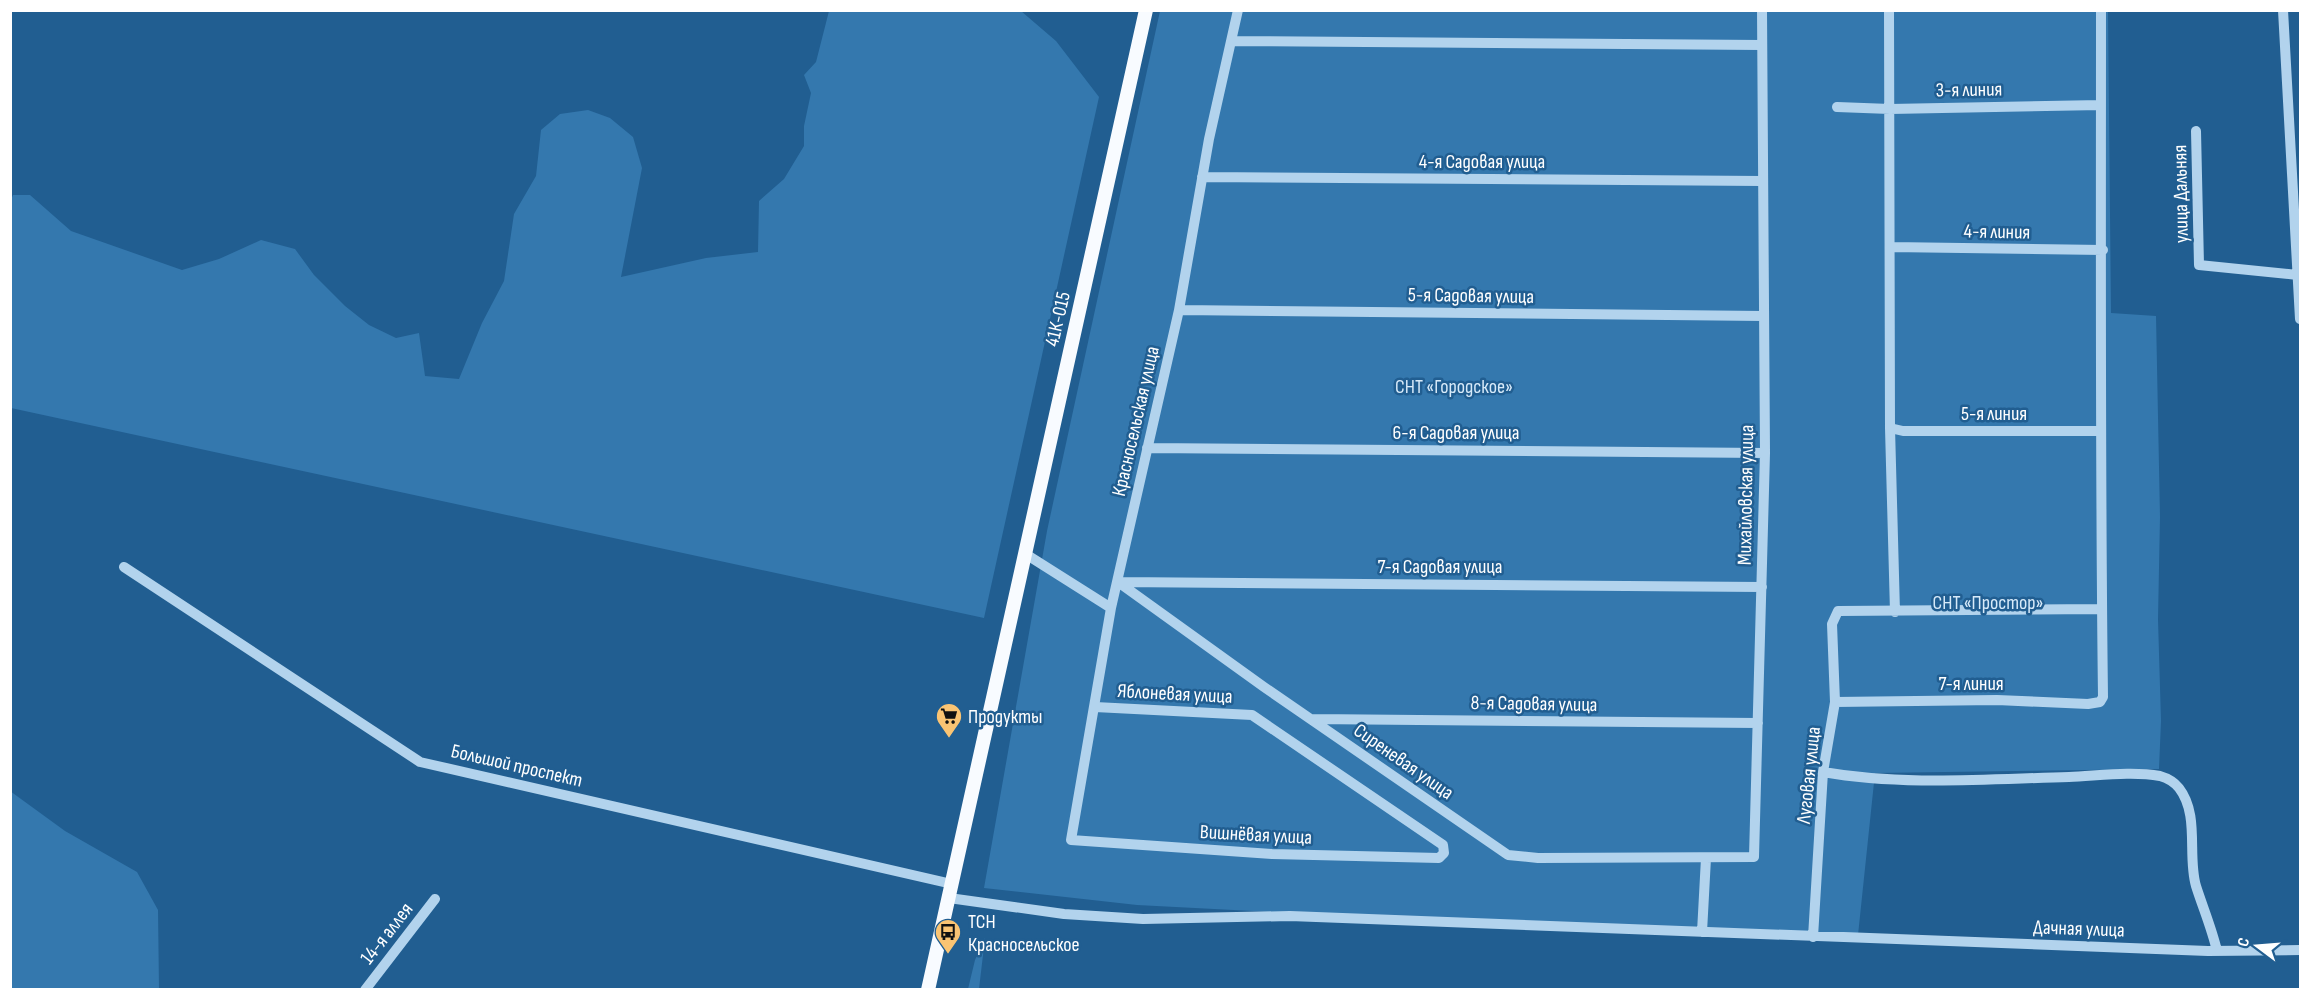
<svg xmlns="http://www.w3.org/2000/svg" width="2311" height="1000" font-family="'Sofia Sans Condensed',sans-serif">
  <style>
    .green { fill: #3478ae }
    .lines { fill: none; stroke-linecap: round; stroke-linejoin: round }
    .minor { stroke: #b2d3ed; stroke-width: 10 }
    .major { stroke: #f8fbff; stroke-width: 14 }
    .labels { text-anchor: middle; stroke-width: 5; stroke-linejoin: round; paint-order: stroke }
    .street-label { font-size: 20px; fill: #fff; stroke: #215e91 }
    .park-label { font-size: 20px; fill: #d7eaf9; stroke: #215e91 }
    .poi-label { font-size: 20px; fill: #fff; stroke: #215e91; text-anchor: start }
  </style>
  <rect width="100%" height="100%" fill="#215e91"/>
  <path class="green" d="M 829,11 L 1021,11 L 1056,41 L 1099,97 L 984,618 L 11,408 L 10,202 L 13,195 L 30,195 L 71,231 L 182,270 L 219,259 L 261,240 L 295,249 L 314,275 L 345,306 L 369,325 L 396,338 L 419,333 L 425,376 L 459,379 L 482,323 L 504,281 L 514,214 L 536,176 L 541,130 L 560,114 L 588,110 L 610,118 L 633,137 L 642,168 L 621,277 L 706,258 L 758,252 L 759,201 L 784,179 L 804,146 L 804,126 L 811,93 L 804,75 L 816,62 Z
    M 1160,11 L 2108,11 L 2111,313 L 2156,316 L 2160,517 L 2158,619 L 2161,721 L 2159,769 L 1875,773 L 1858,935 L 1444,921 L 1137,905 L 984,888 L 1047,531 Z
    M 10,791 L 65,831 L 137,872 L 158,910 L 159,989 L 11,989 Z
    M 985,938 L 979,989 L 968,989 L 975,960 Z"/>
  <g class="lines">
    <path class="minor" d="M 1889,10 L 1890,428 L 1895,612
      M 2283,10 L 2300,319
      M 1231,41 L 1762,45
      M 1837,107 L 1890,109 L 2101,105
      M 2196,131 L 2199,265 L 2298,275
      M 1202,177 L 1762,181
      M 1891,247 L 2103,250
      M 1179,310 L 1763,316
      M 1890,428 L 1903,431 L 2099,431
      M 1147,448 L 1765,453
      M 1024,553 L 1111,608
      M 124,567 L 420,762 L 952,884
      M 1118,582 L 1264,687 L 1508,855 L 1538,858 L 1754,857 L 1765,453 L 1762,10
      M 1118,582 L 1762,587
      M 1835,702 L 1997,700 L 2088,704 L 2100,702 L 2103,697 C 2100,468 2101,239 2101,10
      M 1095,707 L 1252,715 L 1443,845 L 1444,853 L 1439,858 L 1272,854 L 1071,840 L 1111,608 L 1179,310 L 1209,139 L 1238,10
      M 1312,719 L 1758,723
      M 1823,772 C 1903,786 1987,779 2069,777 C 2097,776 2131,771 2160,776 C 2167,778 2175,783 2179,788 C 2200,815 2187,856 2196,886 C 2203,908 2212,929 2217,951
      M 949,898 L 1064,914 L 1143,919 L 1290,916 L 2208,951 L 2300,950
      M 1702,932 L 1706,858
      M 1813,937 L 1823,772 L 1835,702 L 1832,624 L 1838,611 L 2102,609
      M 365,990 L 435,899"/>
    <path class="major" d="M 928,990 L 1146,10"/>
  </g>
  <defs>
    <g id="supermarket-pin" transform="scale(1.35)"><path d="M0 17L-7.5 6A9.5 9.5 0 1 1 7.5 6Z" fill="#fac473" stroke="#215e91"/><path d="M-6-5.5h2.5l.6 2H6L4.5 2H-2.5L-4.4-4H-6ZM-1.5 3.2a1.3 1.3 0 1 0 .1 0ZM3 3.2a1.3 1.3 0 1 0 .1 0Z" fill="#111"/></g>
    <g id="bus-pin" transform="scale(1.35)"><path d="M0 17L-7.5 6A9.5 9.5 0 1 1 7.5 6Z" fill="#fac473" stroke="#215e91"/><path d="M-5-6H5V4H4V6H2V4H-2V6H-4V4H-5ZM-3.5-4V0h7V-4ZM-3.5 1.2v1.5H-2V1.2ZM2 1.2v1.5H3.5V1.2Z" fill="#111"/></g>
  </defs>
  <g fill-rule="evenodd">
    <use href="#supermarket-pin" x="949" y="716"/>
    <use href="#bus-pin" x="948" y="932"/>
  </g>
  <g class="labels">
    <g class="street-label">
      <text transform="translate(1969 89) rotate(-1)" y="7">3-я линия</text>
      <text x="1482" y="168">4-я Садовая улица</text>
      <text transform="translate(2180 194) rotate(-91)" y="7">улица Дальняя</text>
      <text transform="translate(1997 231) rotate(1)" y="7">4-я линия</text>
      <text transform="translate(1471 295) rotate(1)" y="7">5-я Садовая улица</text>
      <text transform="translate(1057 319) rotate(-77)" y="7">41К-015</text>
      <text x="1994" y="420">5-я линия</text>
      <text transform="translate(1135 421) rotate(-77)" y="7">Красносельская улица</text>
      <text x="1456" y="439">6-я Садовая улица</text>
      <text transform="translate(1745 495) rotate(-89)" y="7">Михайловская улица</text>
      <text x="1440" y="573">7-я Садовая улица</text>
      <text x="1971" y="690">7-я линия</text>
      <text transform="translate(1175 693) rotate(3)" y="7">Яблоневая улица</text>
      <text transform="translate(1534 703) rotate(1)" y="7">8-я Садовая улица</text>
      <text transform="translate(1404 761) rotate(35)" y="7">Сиреневая улица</text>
      <text transform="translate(517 765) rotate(13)" y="7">Большой проспект</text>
      <text transform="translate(1808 775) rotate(-84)" y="7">Луговая улица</text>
      <text transform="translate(1256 834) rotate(3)" y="7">Вишнёвая улица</text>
      <text transform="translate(2079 928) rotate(2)" y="7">Дачная улица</text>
      <text transform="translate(386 933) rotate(-52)" y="7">14-я аллея</text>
    </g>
    <g class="park-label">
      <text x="1454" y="393">СНТ «Городское»</text>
      <text x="1988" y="609">СНТ «Простор»</text>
    </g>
    <g class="poi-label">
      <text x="968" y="723">Продукты</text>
      <text x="968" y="928">ТСН<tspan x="968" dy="23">Красносельское</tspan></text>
    </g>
  </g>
  <rect width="2311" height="1000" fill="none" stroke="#ffffff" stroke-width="24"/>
  <g transform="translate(2257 946) rotate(286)" stroke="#215e91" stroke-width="4.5" paint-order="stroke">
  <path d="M0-4.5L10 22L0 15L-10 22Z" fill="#ffffff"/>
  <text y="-9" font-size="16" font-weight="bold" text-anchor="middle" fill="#ffffff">С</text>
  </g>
</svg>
